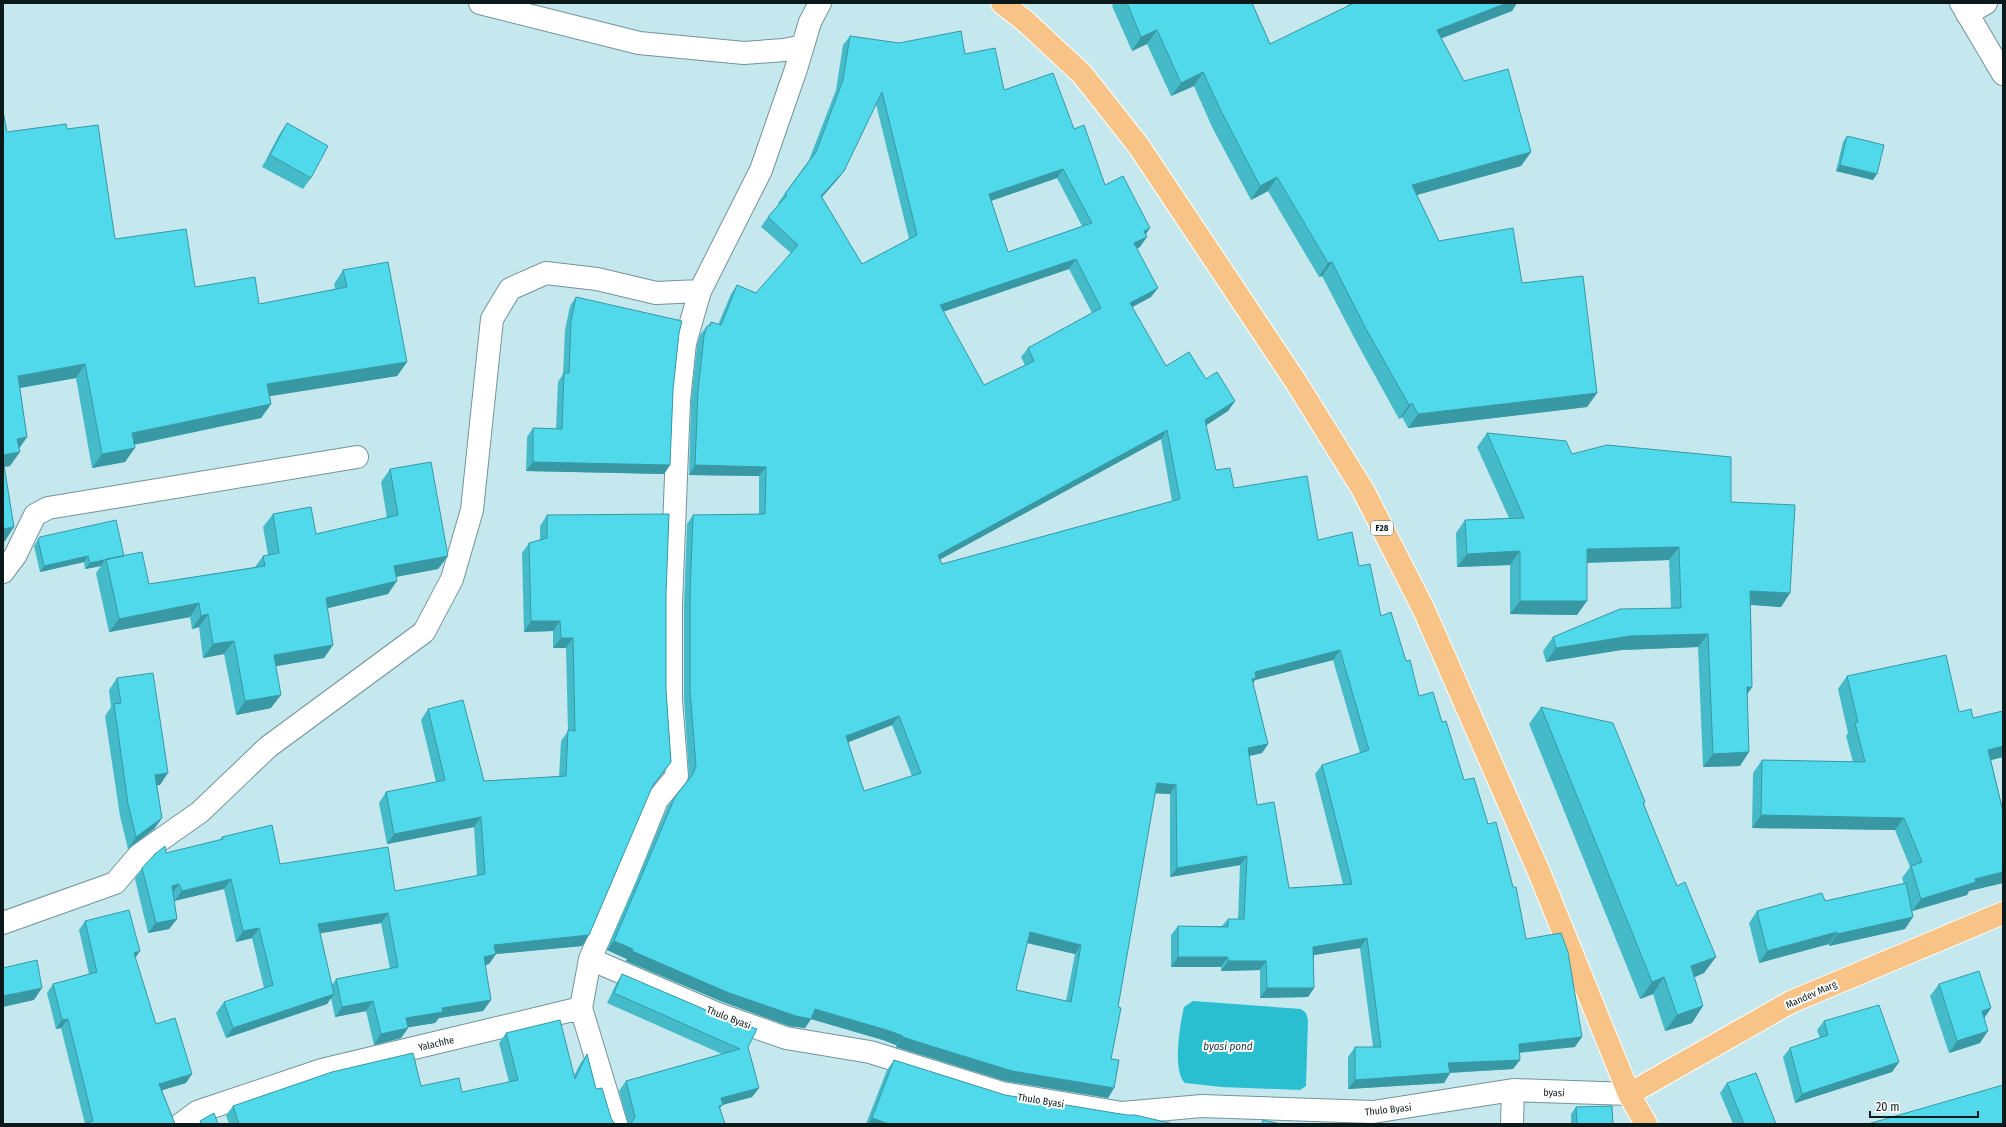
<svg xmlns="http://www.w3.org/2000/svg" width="2006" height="1127" font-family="'Fira Sans Condensed',sans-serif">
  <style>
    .water { fill: #29bed0 }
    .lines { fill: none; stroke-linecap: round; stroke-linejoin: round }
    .minor-casing { stroke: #739499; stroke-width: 24 }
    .major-casing { stroke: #fff; stroke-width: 24 }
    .minor { stroke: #fff; stroke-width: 22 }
    .major { stroke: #f7c386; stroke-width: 22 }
    .wall { fill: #45bbca; fill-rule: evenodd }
    .shaded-wall { fill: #3898a4 }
    .building { fill: #50d9eb; stroke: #3898a4; fill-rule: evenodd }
    .labels { text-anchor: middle; stroke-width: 4; stroke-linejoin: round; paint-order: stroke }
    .shield { fill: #fff; stroke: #545e5f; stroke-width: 1 }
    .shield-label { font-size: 9px; font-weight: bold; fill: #0b191b }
    .street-label { font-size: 10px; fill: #0b191b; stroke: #fff }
    .water-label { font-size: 11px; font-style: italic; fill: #20373b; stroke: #fff }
  </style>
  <rect width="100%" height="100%" fill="#c5e8ee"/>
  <path class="water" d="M 1193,1001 L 1301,1009 L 1306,1013 L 1308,1020 L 1306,1086 L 1300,1090 L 1222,1087 L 1185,1083 C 1172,1071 1180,1024 1184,1007 Z"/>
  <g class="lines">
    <g class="minor-casing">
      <path id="minor" d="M 480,3 L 639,43 L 744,53 L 784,50 L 803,46
        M 1961,3 L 2003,74
        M 1967,14 L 1986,3
        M 3,572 L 15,556 L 35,515 L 48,508 L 357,457
        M 3,923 L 115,883 L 139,855 L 200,812 L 268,747 L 424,632 L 452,579 L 472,510 L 492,319 L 510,289 L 546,273 L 597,279 L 656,293 L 700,291 L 761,170 L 796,69 L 810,22 L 820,3
        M 590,959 L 718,1014 L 786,1038 L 870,1052 L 1002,1093 L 1122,1113 L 1202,1106 L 1373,1112 L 1513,1090
        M 581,1008 L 590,959 L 626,877 L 657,800 L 677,776 L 671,700 L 671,604 L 679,400 L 685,343 L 700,291
        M 181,1124 L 197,1112 L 322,1070 L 581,1008 L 616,1124
        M 1512,1124 L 1513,1090 L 1629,1094"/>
    </g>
    <g class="major-casing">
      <path id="major" d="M 1002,3 L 1025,21 L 1082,74 L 1138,145 L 1296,382 L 1363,490 L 1424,610 L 1539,872 L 1629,1094 L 1646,1124
        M 1629,1094 L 1791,1002 L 2003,913"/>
    </g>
    <use href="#minor" class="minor"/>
    <use href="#major" class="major"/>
  </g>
  <path class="wall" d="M 1114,3 L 1252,3 L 1270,44 L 1349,6 L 1348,3 L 1517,3 L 1512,11 L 1441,38 L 1464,81 L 1531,152 L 1521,166 L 1417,195 L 1439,241 L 1522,283 L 1597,393 L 1587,407 L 1408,428 L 1402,417 L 1399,419 L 1357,343 L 1322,276 L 1319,277 L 1268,191 L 1251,200 L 1212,127 L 1194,86 L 1171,96 L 1147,44 L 1132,51 L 1112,6 Z
    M 850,36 L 965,54 L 1004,90 L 1074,129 L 1105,185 L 1150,228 L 1145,235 L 1140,247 L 1137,248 L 1151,297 L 1132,307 L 1166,366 L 1206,379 L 1235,401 L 1228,411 L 1206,425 L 1216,470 L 1234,488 L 1318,540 L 1359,566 L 1381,616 L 1406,661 L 1419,696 L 1442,722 L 1464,780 L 1488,824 L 1526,939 L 1575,1047 L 1520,1053 L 1520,1060 L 1513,1069 L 1450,1073 L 1444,1083 L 1348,1089 L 1348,1057 L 1355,1047 L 1373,1047 L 1360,948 L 1314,955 L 1314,988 L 1308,997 L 1260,998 L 1260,970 L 1221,971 L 1221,967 L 1171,967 L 1171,935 L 1178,926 L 1222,926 L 1228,919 L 1238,919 L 1240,865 L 1170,877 L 1170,794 L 1155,793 L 1118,1007 L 1111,1059 L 1114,1088 L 1108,1098 L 1005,1081 L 896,1047 L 896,1045 L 883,1040 L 811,1019 L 805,1028 L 789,1026 L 723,1002 L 626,961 L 627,959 L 607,950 L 668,806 L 675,797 L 687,781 L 689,776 L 684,700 L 684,604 L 687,524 L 693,515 L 759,514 L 759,476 L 689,475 L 691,401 L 697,345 L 700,335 L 707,326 L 708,326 L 711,322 L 718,325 L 731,294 L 737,285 L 756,293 L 791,253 L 761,227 L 768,217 L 779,204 L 778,203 L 809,160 L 836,90 L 843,45 ZM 876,104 L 909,239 L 862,264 L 822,197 L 837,180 L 844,171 ZM 1057,178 L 1082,226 L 1008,252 L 991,201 ZM 1069,269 L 1092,313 L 1028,348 L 1021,357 L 1025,365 L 984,385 L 943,312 ZM 1161,439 L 1172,501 L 942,564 L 940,559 ZM 1333,660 L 1360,753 L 1322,765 L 1315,774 L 1343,884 L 1289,888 L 1257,805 L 1249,756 L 1262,753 L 1268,744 L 1253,683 L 1255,680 ZM 892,725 L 912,776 L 864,791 L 848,742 ZM 1027,943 L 1075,954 L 1066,1001 L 1016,990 Z
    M 3,111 L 7,132 L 67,129 L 115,239 L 195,287 L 259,304 L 335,289 L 334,284 L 343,270 L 407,362 L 397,376 L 270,396 L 271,404 L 261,418 L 134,445 L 125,462 L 92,468 L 76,378 L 20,388 L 27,437 L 19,449 L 10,466 L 4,467 L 5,541 L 3,542 Z
    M 287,123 L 311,178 L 303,189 L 262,167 L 279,135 Z
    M 1847,136 L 1873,180 L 1836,171 L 1843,142 Z
    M 576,297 L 679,333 L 673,390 L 670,465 L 664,474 L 526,471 L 527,437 L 533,428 L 556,429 L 558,382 L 563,374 L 565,330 L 570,306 Z
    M 1487,433 L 1572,454 L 1731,502 L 1790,593 L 1781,607 L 1751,605 L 1752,687 L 1747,694 L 1740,766 L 1703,767 L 1698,647 L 1621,650 L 1546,662 L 1543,651 L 1553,637 L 1671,608 L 1669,560 L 1587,563 L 1577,615 L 1510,614 L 1510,565 L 1457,567 L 1456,533 L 1465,520 L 1509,518 L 1477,447 Z
    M 390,469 L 448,556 L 438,569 L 396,577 L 388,594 L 327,608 L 333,645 L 324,658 L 276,666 L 271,708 L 236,715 L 224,654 L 203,658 L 199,627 L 192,629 L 190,617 L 109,632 L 96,573 L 101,566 L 85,569 L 84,562 L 40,572 L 34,546 L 40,537 L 124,556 L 149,584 L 255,567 L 263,556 L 268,555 L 263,527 L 273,514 L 316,534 L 387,518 L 381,482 Z
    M 547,515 L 666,594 L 666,690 L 671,762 L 651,788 L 589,935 L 582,946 L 496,954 L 489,964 L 485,965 L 491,1000 L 483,1011 L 439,1018 L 435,1023 L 408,1027 L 408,1028 L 401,1038 L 374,1045 L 366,1011 L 335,1017 L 331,998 L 327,1004 L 226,1038 L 216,1013 L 224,1002 L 264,988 L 252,938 L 236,942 L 224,889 L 174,901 L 174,899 L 177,919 L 169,929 L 148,933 L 135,879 L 142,868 L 220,840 L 222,837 L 280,864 L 395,891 L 477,876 L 474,827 L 387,844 L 379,803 L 386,792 L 436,782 L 421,720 L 428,709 L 484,781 L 559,777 L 561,741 L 568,731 L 566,648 L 553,648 L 553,631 L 524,632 L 522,553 L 529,543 L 540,540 L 540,526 ZM 381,923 L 390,969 L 336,979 L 332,985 L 320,933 Z
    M 1847,676 L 1959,712 L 1973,718 L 2003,757 L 1991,760 L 2003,811 L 2003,883 L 1969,891 L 1967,895 L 1912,911 L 1905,929 L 1829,946 L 1829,944 L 1759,963 L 1749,923 L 1757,911 L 1825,901 L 1904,884 L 1902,878 L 1910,867 L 1895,830 L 1752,828 L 1753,773 L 1762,760 L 1853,762 L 1846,736 L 1848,733 L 1838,689 Z
    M 117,678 L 160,785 L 157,785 L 162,818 L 154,829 L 128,849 L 120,816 L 105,716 L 111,707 L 109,690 Z
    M 1541,707 L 1645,802 L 1644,804 L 1704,973 L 1695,977 L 1692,1023 L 1665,1031 L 1653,994 L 1640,999 L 1529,724 Z
    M 85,921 L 135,958 L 156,1024 L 186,1083 L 162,1090 L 175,1124 L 85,1124 L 61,1028 L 56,1029 L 47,993 L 53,984 L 89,974 L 79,930 Z
    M 622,974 L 748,1047 L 759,1088 L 752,1097 L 722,1105 L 720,1108 L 725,1124 L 628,1124 L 619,1091 L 626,1081 L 722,1054 L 607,1003 L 616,984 Z
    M 1939,984 L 1991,1008 L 1984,1018 L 1980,1043 L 1949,1053 L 1930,996 Z
    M 1824,1021 L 1899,1062 L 1892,1072 L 1795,1103 L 1783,1057 L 1790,1048 L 1820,1038 L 1817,1030 Z
    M 506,1033 L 574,1076 L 580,1064 L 587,1054 L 596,1089 L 611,1118 L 614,1123 L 616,1124 L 229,1124 L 226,1115 L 233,1106 L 421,1086 L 462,1092 L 509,1082 L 499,1043 Z
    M 894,1060 L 1005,1095 L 1174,1124 L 866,1124 L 887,1070 Z
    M 1727,1083 L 1776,1124 L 1733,1124 L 1720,1093 Z
    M 1576,1107 L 1613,1124 L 1571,1124 L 1571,1114 Z"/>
  <path class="shaded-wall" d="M 1507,3 L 1517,3 L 1512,11 L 1427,44 L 1437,30 Z
    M 1157,30 L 1147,44 L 1132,51 L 1141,37 Z
    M 1203,72 L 1194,86 L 1171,96 L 1181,83 Z
    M 1531,152 L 1521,166 L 1402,199 L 1412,185 Z
    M 1840,165 L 1877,174 L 1873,180 L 1836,171 Z
    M 1063,169 L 1057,178 L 982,204 L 989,194 Z
    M 844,171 L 837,180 L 814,206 L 821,196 Z
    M 1277,177 L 1268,191 L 1251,200 L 1260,186 Z
    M 1150,228 L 1144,237 L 1144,231 Z
    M 1147,237 L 1140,247 L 1127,253 L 1134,243 Z
    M 1076,259 L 1069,269 L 933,315 L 940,305 Z
    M 1332,262 L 1322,276 L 1319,277 L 1328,263 Z
    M 1158,288 L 1151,297 L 1123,312 L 1130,303 Z
    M 407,362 L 397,376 L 258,398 L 267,384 Z
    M 85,364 L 76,378 L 8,390 L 18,376 Z
    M 1597,393 L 1587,407 L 1408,428 L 1418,414 Z
    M 1235,401 L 1228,411 L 1199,430 L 1205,420 Z
    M 1412,403 L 1402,417 L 1399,419 L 1409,405 Z
    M 271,404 L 261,418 L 122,447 L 132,433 Z
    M 1167,430 L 1161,439 L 932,564 L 938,555 Z
    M 27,437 L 17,451 L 17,439 Z
    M 135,448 L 125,462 L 92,468 L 102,454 Z
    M 20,452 L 10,466 L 3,467 L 3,455 Z
    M 533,462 L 670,465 L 664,474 L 526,471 Z
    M 695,465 L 766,467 L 759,476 L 689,475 Z
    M 14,527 L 5,541 L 3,542 L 3,529 Z
    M 1679,547 L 1669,560 L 1577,563 L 1587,549 Z
    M 1520,551 L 1510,565 L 1457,567 L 1467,554 Z
    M 88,556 L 84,562 L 40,572 L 44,566 Z
    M 448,556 L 438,569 L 384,579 L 394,566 Z
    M 105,560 L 101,566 L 85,569 L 90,563 Z
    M 397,581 L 388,594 L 316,611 L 326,598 Z
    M 1750,591 L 1790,593 L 1781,607 L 1741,604 Z
    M 1520,601 L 1587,601 L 1577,615 L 1510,614 Z
    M 199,603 L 190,617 L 109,632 L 119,619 Z
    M 208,614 L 199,627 L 192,629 L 201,616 Z
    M 531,621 L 560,621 L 553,631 L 524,632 Z
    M 1708,634 L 1698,647 L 1621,650 L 1546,662 L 1556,648 L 1630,636 Z
    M 561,638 L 573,638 L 566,648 L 553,648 Z
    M 234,641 L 224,654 L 203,658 L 213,644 Z
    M 333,645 L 324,658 L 265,668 L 274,655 Z
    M 1340,650 L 1333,660 L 1255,680 L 1250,688 L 1255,672 Z
    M 1747,687 L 1752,687 L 1743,701 Z
    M 281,695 L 271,708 L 236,715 L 245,701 Z
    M 899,716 L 892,725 L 839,746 L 846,736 Z
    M 1268,744 L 1262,753 L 1241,758 L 1248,748 Z
    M 2003,746 L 2003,757 L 1979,763 L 1988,750 Z
    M 1749,752 L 1740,766 L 1703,767 L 1713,754 Z
    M 671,762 L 664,772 L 645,795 L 653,785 Z
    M 168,773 L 160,785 L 147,787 L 155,775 Z
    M 1157,783 L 1176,785 L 1170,794 L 1150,793 Z
    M 1761,815 L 1904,818 L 1895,830 L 1752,828 Z
    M 481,817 L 474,827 L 387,844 L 394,834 Z
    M 162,818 L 154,829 L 128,849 L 136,837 Z
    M 1247,856 L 1240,865 L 1170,877 L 1177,868 Z
    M 2003,872 L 2003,883 L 1969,891 L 1967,895 L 1912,911 L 1921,899 L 1975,879 Z
    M 231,879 L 224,889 L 174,901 L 182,891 Z
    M 179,884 L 172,894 L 172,886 Z
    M 388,913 L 381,923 L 311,935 L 318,924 Z
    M 1913,917 L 1905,929 L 1829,946 L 1837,934 Z
    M 177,919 L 169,929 L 148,933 L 156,923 Z
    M 259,928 L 252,938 L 236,942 L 243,931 Z
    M 1030,932 L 1081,945 L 1075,954 L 1023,942 Z
    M 1837,932 L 1829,944 L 1759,963 L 1767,951 Z
    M 589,935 L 582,946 L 496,954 L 489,964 L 477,967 L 484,957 L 494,945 Z
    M 1367,938 L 1360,948 L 1307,956 L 1313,947 Z
    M 614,941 L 633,949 L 627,959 L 607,950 Z
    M 140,951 L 134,960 L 134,953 Z
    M 632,951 L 815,1009 L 890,1031 L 903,1036 L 896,1045 L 883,1040 L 811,1019 L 805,1028 L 789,1026 L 723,1002 L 626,961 Z
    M 1178,957 L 1228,957 L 1221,967 L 1171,967 Z
    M 1716,957 L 1704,973 L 1680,983 L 1691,966 Z
    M 1228,961 L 1266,961 L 1260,970 L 1221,971 Z
    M 1664,977 L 1653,994 L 1640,999 L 1652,982 Z
    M 42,988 L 34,1000 L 3,1007 L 3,996 Z
    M 1267,988 L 1314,988 L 1308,997 L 1260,998 Z
    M 334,994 L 327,1004 L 226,1038 L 233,1028 Z
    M 491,1000 L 483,1011 L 439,1018 L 435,1023 L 398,1029 L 406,1018 L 442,1008 Z
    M 373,1001 L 366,1011 L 335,1017 L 342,1007 Z
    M 1703,1006 L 1692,1023 L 1665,1031 L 1677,1015 Z
    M 1991,1008 L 1983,1020 L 1982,1011 Z
    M 68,1019 L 61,1028 L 56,1029 L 62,1020 Z
    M 408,1028 L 401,1038 L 374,1045 L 381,1034 Z
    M 1988,1031 L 1980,1043 L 1949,1053 L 1957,1041 Z
    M 902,1037 L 1114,1088 L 1108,1098 L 1005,1081 L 896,1047 Z
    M 1582,1037 L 1575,1047 L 1512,1053 L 1519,1044 Z
    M 1520,1060 L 1513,1069 L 1442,1073 L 1448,1063 Z
    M 1899,1062 L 1892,1072 L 1795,1103 L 1802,1094 Z
    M 1450,1073 L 1444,1083 L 1348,1089 L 1355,1080 Z
    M 192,1074 L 186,1083 L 153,1093 L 159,1084 Z
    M 759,1088 L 752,1097 L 722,1105 L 716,1114 L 721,1098 Z
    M 872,1118 L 889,1124 L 868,1124 Z"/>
  <path class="building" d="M 1127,3 L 1252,3 L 1270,44 L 1354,3 L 1507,3 L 1437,30 L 1464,81 L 1508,69 L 1531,152 L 1412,185 L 1439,241 L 1513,228 L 1522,283 L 1583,276 L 1597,393 L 1418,414 L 1412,403 L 1409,405 L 1366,329 L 1332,262 L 1328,263 L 1277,177 L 1260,186 L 1222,113 L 1203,72 L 1181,83 L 1157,30 L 1141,37 Z
    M 961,31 L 965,54 L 995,48 L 1004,90 L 1053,73 L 1074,129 L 1084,125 L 1105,185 L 1123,176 L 1150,228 L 1144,231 L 1147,237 L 1134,243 L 1158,288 L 1130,303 L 1166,366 L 1189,352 L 1206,379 L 1217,372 L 1235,401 L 1205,420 L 1216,470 L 1230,468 L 1234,488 L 1307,476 L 1318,540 L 1352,532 L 1359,566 L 1370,564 L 1381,616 L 1391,612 L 1406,661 L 1410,660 L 1419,696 L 1433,692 L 1442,722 L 1446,721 L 1464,780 L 1474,778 L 1488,824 L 1496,822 L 1513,887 L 1516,887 L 1526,939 L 1561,933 L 1568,952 L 1582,1037 L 1519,1044 L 1520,1060 L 1448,1063 L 1450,1073 L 1355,1080 L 1355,1047 L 1381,1047 L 1367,938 L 1313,947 L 1314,988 L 1267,988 L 1266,961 L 1228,961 L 1228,957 L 1178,957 L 1178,926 L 1228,927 L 1228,919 L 1244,919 L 1247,856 L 1177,868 L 1176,785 L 1157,783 L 1118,1007 L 1121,1008 L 1111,1059 L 1119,1060 L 1114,1088 L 1012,1071 L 902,1037 L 903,1036 L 890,1031 L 815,1009 L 811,1019 L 796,1016 L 729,993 L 632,951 L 633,949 L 614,941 L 675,797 L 693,774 L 696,766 L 690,690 L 690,595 L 693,515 L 765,514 L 766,467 L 695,465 L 698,391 L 704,336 L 707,326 L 710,326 L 711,322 L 721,325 L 737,285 L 756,293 L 798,245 L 768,217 L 787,195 L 785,194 L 816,152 L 843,80 L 850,36 L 899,43 ZM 882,92 L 917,235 L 862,264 L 821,196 L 844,171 ZM 1063,169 L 1092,223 L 1008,252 L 989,194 ZM 1076,259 L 1101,308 L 1028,348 L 1034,361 L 984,385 L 940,305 ZM 1167,430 L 1180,499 L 942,564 L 938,555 ZM 1340,650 L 1369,750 L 1322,765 L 1352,884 L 1289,888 L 1274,802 L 1257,805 L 1248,748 L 1268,744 L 1252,679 L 1256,678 L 1255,672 ZM 899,716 L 921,773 L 864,791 L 846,736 ZM 1030,932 L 1081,945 L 1071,1002 L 1016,990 Z
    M 3,111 L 7,132 L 66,124 L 67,129 L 98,125 L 115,239 L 186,229 L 195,287 L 255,277 L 259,304 L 347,287 L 343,270 L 388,262 L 407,362 L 267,384 L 271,404 L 132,433 L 135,448 L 102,454 L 85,364 L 18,376 L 27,437 L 17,439 L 20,452 L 3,455 Z
    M 287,123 L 328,146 L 311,178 L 270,155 Z
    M 1847,136 L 1884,145 L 1877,174 L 1840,165 Z
    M 576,297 L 682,321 L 679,333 L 673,390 L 670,465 L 533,462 L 533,428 L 562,429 L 564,373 L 569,373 L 571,321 Z
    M 1487,433 L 1566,441 L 1572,454 L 1607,445 L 1731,457 L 1731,502 L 1795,505 L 1790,593 L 1750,591 L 1752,687 L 1747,687 L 1749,752 L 1713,754 L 1708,634 L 1630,636 L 1556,648 L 1553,637 L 1620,609 L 1681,608 L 1679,547 L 1587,549 L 1587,601 L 1520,601 L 1520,551 L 1467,554 L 1465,520 L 1524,518 Z
    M 3,459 L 14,527 L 3,529 Z
    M 431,462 L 448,556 L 394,566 L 397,581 L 326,598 L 333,645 L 274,655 L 281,695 L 245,701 L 234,641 L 213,644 L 208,614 L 201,616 L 199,603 L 119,619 L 106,559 L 142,552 L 149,584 L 265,566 L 263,556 L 279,553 L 273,514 L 311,507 L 316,534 L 398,515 L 390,469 Z
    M 669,514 L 666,594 L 666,690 L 671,762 L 653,785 L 589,935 L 494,945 L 496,954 L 484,957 L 491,1000 L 442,1008 L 443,1012 L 406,1018 L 408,1028 L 381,1034 L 373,1001 L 342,1007 L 336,979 L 398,967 L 388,913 L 318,924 L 334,994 L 233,1028 L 224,1002 L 273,985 L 259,928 L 243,931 L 231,879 L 182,891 L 179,884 L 172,886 L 177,919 L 156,923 L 142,868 L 155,854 L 165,846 L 166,853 L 223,839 L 222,837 L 272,825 L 280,864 L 388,847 L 395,891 L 485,874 L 481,817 L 394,834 L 386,792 L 445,780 L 428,709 L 463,700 L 484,781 L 566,776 L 568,730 L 575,731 L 573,638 L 561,638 L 560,621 L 531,621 L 529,543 L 547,538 L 547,515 Z
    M 116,520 L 124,556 L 90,563 L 88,556 L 44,566 L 38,540 L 40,537 Z
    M 1946,655 L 1959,712 L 1971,709 L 1973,718 L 2003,711 L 2003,746 L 1988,750 L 2003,811 L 2003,872 L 1975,879 L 1976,882 L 1921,899 L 1911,866 L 1922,862 L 1904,818 L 1761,815 L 1762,760 L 1865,762 L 1855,723 L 1858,722 L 1847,676 Z
    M 153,673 L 168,773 L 155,775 L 162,818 L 136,837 L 128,804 L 114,704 L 121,703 L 117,678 Z
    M 1541,707 L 1613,723 L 1645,802 L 1643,803 L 1677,886 L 1685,882 L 1716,957 L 1691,966 L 1703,1006 L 1677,1015 L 1664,977 L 1652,982 Z
    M 1906,883 L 1913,917 L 1837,934 L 1837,932 L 1767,951 L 1757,911 L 1822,893 L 1825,901 Z
    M 129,910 L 140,951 L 134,953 L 156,1024 L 175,1018 L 192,1074 L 159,1084 L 175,1124 L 84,1124 L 93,1121 L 68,1019 L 62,1020 L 53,984 L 97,972 L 85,921 Z
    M 37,960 L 42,988 L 3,996 L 3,968 Z
    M 1979,971 L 1991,1008 L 1982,1011 L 1988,1031 L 1957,1041 L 1939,984 Z
    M 622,974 L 720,1016 L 757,1029 L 748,1047 L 759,1088 L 721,1098 L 723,1105 L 719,1106 L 725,1124 L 630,1124 L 632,1122 L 635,1117 L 626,1081 L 740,1049 L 614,993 Z
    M 1879,1005 L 1899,1062 L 1802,1094 L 1790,1048 L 1828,1035 L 1824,1021 Z
    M 560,1020 L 575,1079 L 587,1054 L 596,1089 L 602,1088 L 611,1118 L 614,1123 L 616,1124 L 239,1124 L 233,1106 L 332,1072 L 413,1053 L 421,1086 L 459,1078 L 462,1092 L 518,1080 L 506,1033 Z
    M 894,1060 L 1005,1095 L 1127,1115 L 1135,1115 L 1174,1124 L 889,1124 L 872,1118 Z
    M 1756,1073 L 1776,1124 L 1744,1124 L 1727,1083 Z
    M 2003,1085 L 2003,1124 L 1868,1124 Z
    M 1612,1106 L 1613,1124 L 1577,1124 L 1576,1107 Z
    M 214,1113 L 218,1124 L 201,1124 L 200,1121 Z
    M 1263,1120 L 1281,1124 L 1262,1124 Z"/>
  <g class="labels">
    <rect class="shield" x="1371" y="521" width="22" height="14" rx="3"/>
    <g class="shield-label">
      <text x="1382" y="531">F28</text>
    </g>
    <g class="street-label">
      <text transform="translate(1811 994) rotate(-24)" y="4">Mandev Marg</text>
      <text transform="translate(729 1017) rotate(21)" y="4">Thulo Byasi</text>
      <text transform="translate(436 1043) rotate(-13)" y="4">Yalachhe</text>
      <text transform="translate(1554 1092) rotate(2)" y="4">byasi</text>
      <text transform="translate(1041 1100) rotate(9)" y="4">Thulo Byasi</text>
      <text transform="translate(1388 1109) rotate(-6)" y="4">Thulo Byasi</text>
    </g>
    <g class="water-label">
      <text x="1228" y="1050">byasi pond</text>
    </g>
  </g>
  <rect width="2006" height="1127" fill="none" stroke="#0b191b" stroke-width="8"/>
  <path d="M1870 1111v6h108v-6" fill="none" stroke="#0b191b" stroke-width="2"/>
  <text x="1876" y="1111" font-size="12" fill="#0b191b" stroke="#ffffff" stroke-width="3" paint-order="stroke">20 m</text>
</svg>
